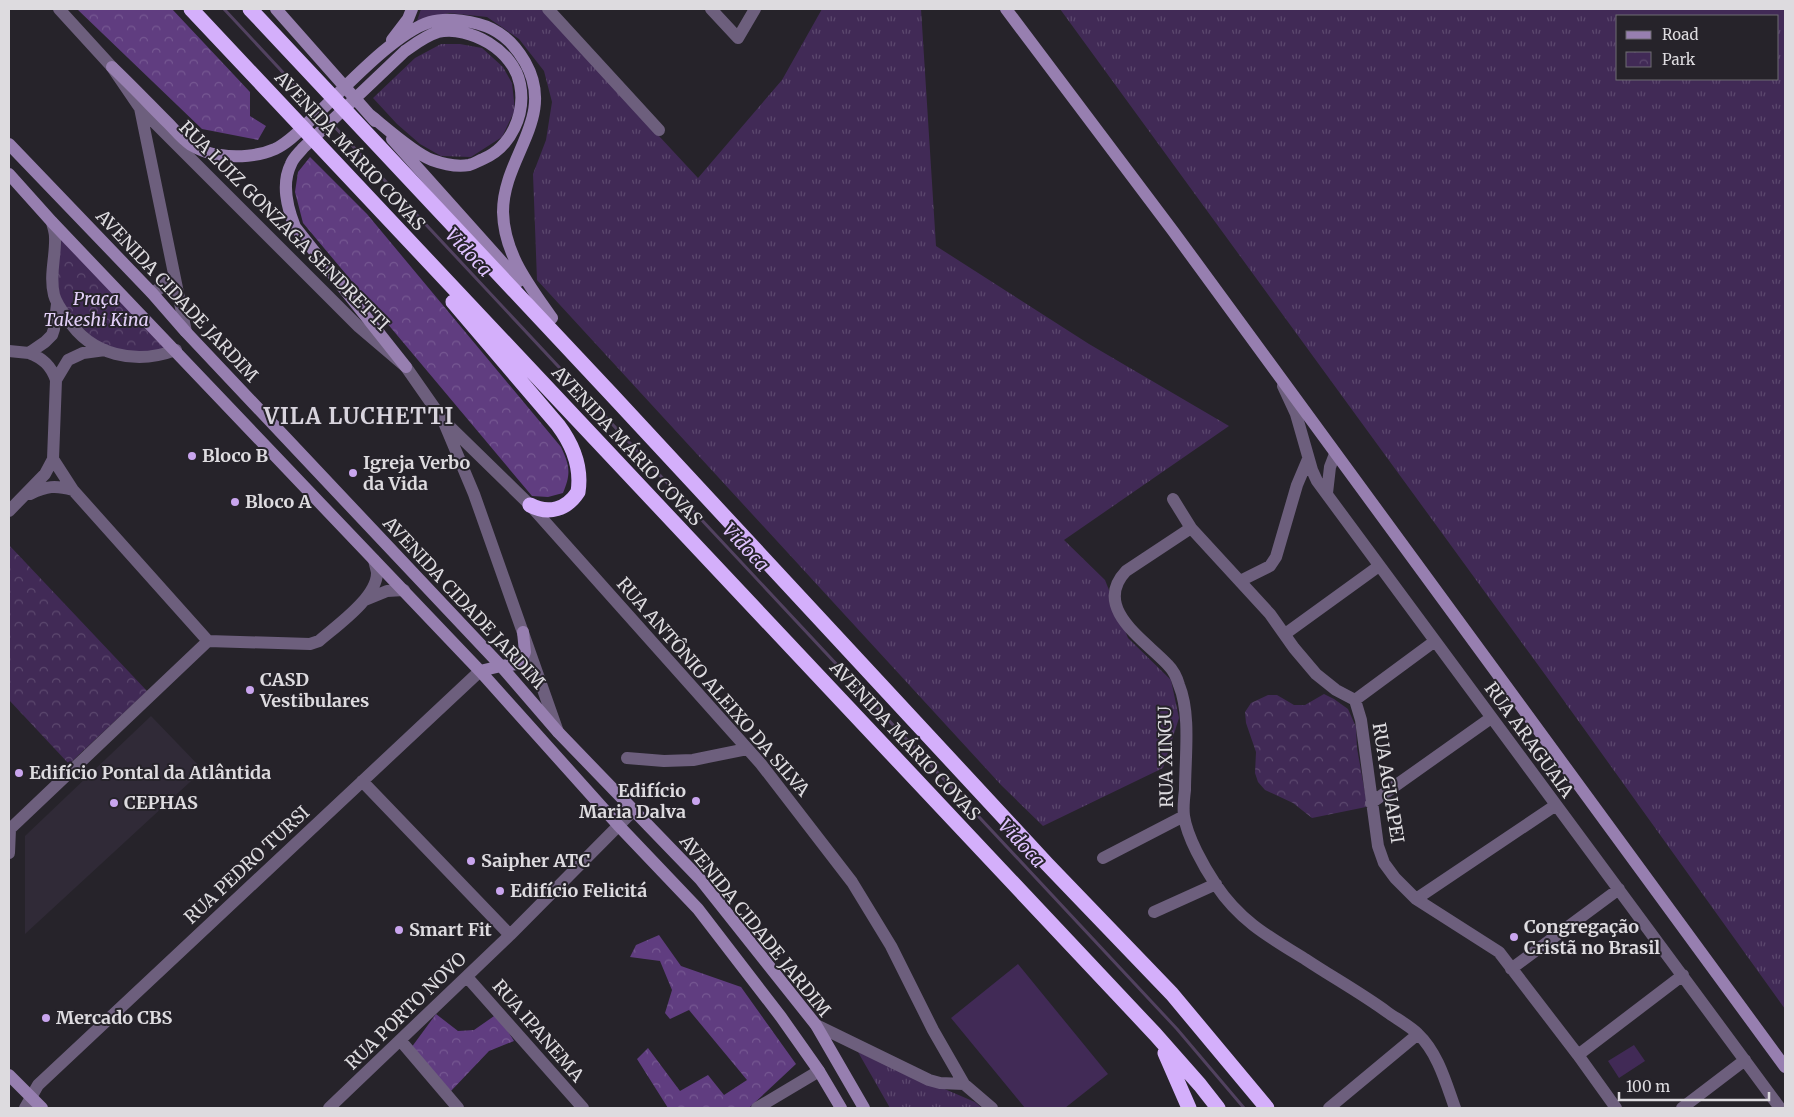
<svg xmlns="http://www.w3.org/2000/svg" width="1794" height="1117" font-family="Merriweather,serif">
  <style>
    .built { fill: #302a37 }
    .grass { fill: url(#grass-tufts); fill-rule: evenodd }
    .forest { fill: url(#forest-crowns) }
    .park { fill: url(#park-crowns) }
    .pitch { fill: #412a56 }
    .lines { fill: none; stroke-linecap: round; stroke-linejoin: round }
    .stream { stroke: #524260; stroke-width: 3 }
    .minor { stroke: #6d5f7d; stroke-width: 12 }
    .secondary { stroke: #977fb0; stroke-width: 12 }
    .motorway { stroke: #d4affb; stroke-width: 15 }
    .poi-dot { fill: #c9a5ee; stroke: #26232a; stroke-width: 2 }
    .labels { text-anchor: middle; stroke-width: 4; stroke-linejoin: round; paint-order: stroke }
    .street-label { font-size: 18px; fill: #dddbdf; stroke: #26232a }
    .park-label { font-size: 18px; font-style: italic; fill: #e3d0f8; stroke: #26232a }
    .poi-label { font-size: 18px; font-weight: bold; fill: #dddbdf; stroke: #26232a; text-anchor: start }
    .water-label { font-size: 19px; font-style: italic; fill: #e0c4ff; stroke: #26232a }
    .district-label { font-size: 22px; font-weight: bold; letter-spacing: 1px; fill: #d8d4dd; stroke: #26232a }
  </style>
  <defs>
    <pattern id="grass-tufts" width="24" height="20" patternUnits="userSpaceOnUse" patternTransform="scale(1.25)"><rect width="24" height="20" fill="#412a56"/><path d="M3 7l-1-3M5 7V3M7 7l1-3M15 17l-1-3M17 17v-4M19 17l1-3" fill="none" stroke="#5c486e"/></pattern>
    <pattern id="forest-crowns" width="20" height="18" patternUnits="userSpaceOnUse" patternTransform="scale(1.25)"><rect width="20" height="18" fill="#603d80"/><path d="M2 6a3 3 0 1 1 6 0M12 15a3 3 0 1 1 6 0" fill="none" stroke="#765892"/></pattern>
    <pattern id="park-crowns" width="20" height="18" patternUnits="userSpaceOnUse" patternTransform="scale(1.25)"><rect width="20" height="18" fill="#412a56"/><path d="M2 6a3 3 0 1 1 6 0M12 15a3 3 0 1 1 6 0" fill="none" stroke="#5c486e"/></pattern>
  </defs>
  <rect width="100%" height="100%" fill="#26232a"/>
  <path class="built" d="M 151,716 L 203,770 L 25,934 L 25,836 Z"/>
  <path class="grass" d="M 421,9 L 541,9 L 698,178 L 782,80 L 822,9 L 921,9 L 936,246 L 1089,344 L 1229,426 L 1064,540 L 1105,580 L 1128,638 L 1171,680 L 1179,718 L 1163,768 L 1043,826 L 1002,786 L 537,280 L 533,174 L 546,140 L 552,102 L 544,71 L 519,39 L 487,17 L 449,13 L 417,21 Z
    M 1060,9 L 1785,9 L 1785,1009 L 1549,680 ZM 1778,16 L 1778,79 L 1618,79 L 1618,16 Z
    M 441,44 L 460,44 L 482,48 L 503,67 L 512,83 L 515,110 L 502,137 L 471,157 L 441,156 L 420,144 L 397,124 L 373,98 L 415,58 Z
    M 858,1052 L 975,1102 L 982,1108 L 890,1108 Z"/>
  <path class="forest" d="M 77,9 L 172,9 L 250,92 L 250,116 L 266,126 L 258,140 L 202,129 Z
    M 310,157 L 367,214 L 561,447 C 570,466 571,474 563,493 L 548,497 L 532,496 L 303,223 L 295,192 L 298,172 Z
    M 659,935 L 681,966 L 741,987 L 796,1064 L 750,1107 L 668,1108 L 637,1059 L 648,1048 L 680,1091 L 708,1075 L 724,1095 L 747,1080 L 689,1010 L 670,1019 L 665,1013 L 672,990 L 660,961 L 630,957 L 636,945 Z
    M 436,1014 L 458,1031 L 474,1030 L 497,1014 L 514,1041 L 489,1051 L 451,1091 L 411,1048 Z"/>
  <path class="park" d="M 52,222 L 176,350 L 161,356 L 105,350 L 58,304 Z
    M 9,545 L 147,691 L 69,764 L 9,700 Z
    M 1324,694 L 1334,699 L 1348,709 L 1356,727 L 1357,748 L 1367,804 L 1366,807 L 1312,818 L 1293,803 L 1265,790 L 1258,782 L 1255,773 L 1256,752 L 1246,723 L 1245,712 L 1251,703 L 1268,695 L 1277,695 L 1294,705 L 1305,705 Z"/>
  <path class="pitch" d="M 1018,964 L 1108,1074 L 1065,1108 L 1025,1108 L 951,1018 Z
    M 1634,1045 L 1645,1061 L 1619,1078 L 1608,1061 Z"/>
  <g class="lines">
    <path class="stream" d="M 224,9 L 317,109
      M 332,124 L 1177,1029 L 1244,1108"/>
    <path class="minor" d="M 59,9 L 112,67 L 140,108 L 359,327 L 406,367 L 443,420 L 530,505 L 761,764 L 852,882 L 891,946 L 933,1030 L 964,1084
      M 548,9 L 659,130
      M 711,9 L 738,38 L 755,9
      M 140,108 L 186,332
      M 52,222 C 53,227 55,232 55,237 C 56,256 49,275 54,295 C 56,303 62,311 67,318 C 91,356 136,365 176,350
      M 152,293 L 162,287 L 174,275
      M 9,351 L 29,353 L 45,342 L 52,335 L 54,329 L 57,304
      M 29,353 C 43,358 51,366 56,380
      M 1283,386 L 1296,414 L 1312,470 L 1317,481 L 1780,1108
      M 445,425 L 474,494 L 558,732
      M 53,459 L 73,490 L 208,641
      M 1327,493 L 1330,467 L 1335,454
      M 30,494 C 47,486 55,485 73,490
      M 1173,499 L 1191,528 L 1270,614 L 1294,648 L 1316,674 L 1336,690 L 1355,700 L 1361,720 L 1378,846 L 1384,863 L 1395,878 L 1416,899 L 1499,952 L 1578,1055 L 1616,1108
      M 9,511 L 45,474 L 53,459 L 56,380 L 68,360 L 83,353 L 105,350
      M 1191,528 L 1126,571 C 1091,608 1146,641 1168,665 C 1173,670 1177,678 1179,685 C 1191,714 1185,758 1185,790 C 1184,798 1183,808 1184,816 C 1187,837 1204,867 1216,885 C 1240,921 1269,937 1305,959 C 1332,977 1361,993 1387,1012 C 1397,1019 1410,1026 1418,1034 C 1438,1053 1446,1083 1455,1108
      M 1240,581 L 1270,566 L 1276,557 L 1297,485 L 1308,459
      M 365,600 L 387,591 L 404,590
      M 1285,634 L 1379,566
      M 1355,700 L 1435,641
      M 627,758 L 664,761 L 693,760 L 747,749
      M 362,781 L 510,935
      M 1371,803 L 1491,718
      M 9,853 L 10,829 L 208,641 L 310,644 L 319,641 C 336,626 378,597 377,572 C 376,568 375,564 374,560
      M 1103,858 L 1184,816
      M 1416,899 L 1556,805
      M 1154,912 L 1216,884
      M 1511,969 L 1619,889
      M 467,977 L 583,1108
      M 816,1025 L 929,1080 L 940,1083 L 964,1084 L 992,1108
      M 400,1040 L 458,1108
      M 1578,1055 L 1683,975
      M 25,1108 L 38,1085 L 480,671
      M 329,1108 L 510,935 L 633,811
      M 757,1108 L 819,1071
      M 1329,1108 L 1418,1034
      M 1682,1108 L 1745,1060"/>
    <path class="secondary" d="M 276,9 L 375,121
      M 1006,9 L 1173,231 L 1785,1067
      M 392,40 L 408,19 L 412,9
      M 112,67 C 131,85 149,104 168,123 C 175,130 182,139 191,145 C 199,150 211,154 220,155 C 237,158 259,156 275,149 C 290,142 302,128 314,117 C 343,90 394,33 430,22 C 447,17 476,21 492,29 C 506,36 517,48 525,62 C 557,118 503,156 503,212 C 504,254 529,285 552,318
      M 370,115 C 385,127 415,154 432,160 C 443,164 457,167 469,165 C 474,164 478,161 483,159 C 511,147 526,114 520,84 C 514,51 470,25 438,32 C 425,36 415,44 405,51 L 303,148 C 299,153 293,158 291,164 C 281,184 287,207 295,227 L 406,367
      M 392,139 L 519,281
      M 9,144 L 152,293 L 186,332 L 501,666 L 558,732 L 700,879 L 816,1025 L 864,1108
      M 9,174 L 52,222 L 480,671 L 618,825 L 698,909 L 781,1017 L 819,1071 L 841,1108
      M 480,671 L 501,666 L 517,664 L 521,661 L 525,652 L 523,632
      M 9,1075 L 42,1108"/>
    <path class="motorway" d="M 191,9 L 1155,1034 L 1200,1085 L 1218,1108
      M 250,9 L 612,395 L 1047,864 L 1172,994 L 1267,1108
      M 453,302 L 558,425 C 573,445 582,467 578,492 C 567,509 549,515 530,505
      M 1165,1053 L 1189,1108"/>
  </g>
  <g class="poi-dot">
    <circle cx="192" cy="456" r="5"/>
    <circle cx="353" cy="473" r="5"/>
    <circle cx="235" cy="502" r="5"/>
    <circle cx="250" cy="690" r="5"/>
    <circle cx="19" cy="773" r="5"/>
    <circle cx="696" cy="801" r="5"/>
    <circle cx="114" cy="803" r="5"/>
    <circle cx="471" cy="861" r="5"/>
    <circle cx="500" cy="891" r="5"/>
    <circle cx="399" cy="930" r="5"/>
    <circle cx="1514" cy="937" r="5"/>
    <circle cx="46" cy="1018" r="5"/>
  </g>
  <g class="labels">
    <g class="street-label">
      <text transform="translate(350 151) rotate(47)" y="6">AVENIDA MÁRIO COVAS</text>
      <text transform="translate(284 226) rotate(45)" y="6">RUA LUIZ GONZAGA SENDRETTI</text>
      <text transform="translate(177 296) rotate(47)" y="6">AVENIDA CIDADE JARDIM</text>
      <text transform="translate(627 446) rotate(47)" y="6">AVENIDA MÁRIO COVAS</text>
      <text transform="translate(464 603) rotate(47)" y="6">AVENIDA CIDADE JARDIM</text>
      <text transform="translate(713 687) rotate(49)" y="6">RUA ANTÔNIO ALEIXO DA SILVA</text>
      <text transform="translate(1529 740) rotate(54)" y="6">RUA ARAGUAIA</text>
      <text transform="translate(905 741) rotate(47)" y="6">AVENIDA MÁRIO COVAS</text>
      <text transform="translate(1166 757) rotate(-91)" y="6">RUA XINGU</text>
      <text transform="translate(1388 783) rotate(81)" y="6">RUA AGUAPEI</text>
      <text transform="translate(247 865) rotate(-43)" y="6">RUA PEDRO TURSI</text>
      <text transform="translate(755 926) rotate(51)" y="6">AVENIDA CIDADE JARDIM</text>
      <text transform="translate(406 1011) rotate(-44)" y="6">RUA PORTO NOVO</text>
      <text transform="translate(538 1031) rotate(49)" y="6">RUA IPANEMA</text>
    </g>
    <g class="park-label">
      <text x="96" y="305">Praça<tspan x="96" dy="21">Takeshi Kina</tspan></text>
    </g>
    <g class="poi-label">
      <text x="202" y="462">Bloco B</text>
      <text x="363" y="469">Igreja Verbo<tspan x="363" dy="21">da Vida</tspan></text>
      <text x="245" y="508">Bloco A</text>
      <text x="260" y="686">CASD<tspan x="260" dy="21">Vestibulares</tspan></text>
      <text x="29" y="779">Edifício Pontal da Atlântida</text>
      <text x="686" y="797" text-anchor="end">Edifício<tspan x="686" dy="21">Maria Dalva</tspan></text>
      <text x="124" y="809">CEPHAS</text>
      <text x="481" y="867">Saipher ATC</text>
      <text x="510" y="897">Edifício Felicitá</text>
      <text x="1524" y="933">Congregação<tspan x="1524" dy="21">Cristã no Brasil</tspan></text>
      <text x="409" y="936">Smart Fit</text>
      <text x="56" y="1024">Mercado CBS</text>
    </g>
    <g class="water-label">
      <text transform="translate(469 252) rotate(47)" y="7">Vidoca</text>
      <text transform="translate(746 547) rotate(47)" y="7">Vidoca</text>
      <text transform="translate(1022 843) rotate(47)" y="7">Vidoca</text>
    </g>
    <g class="district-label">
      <text x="359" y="424">VILA LUCHETTI</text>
    </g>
  </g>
  <rect width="1794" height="1117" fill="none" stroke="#dddbdf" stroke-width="20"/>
  <rect x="1616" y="15" width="162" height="65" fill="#26232a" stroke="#6f6d72"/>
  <rect x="1626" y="31" width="25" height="8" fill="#977fb0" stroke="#6f6d72"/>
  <text x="1662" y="40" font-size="15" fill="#dddbdf">Road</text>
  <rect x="1626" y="52" width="25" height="15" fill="url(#park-crowns)" stroke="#6f6d72"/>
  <text x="1662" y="65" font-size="15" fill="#dddbdf">Park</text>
  <path d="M1619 1092v8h150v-8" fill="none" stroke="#dddbdf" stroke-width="2.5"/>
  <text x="1626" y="1092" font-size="15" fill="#dddbdf" stroke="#26232a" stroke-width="4" paint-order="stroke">100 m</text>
</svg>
